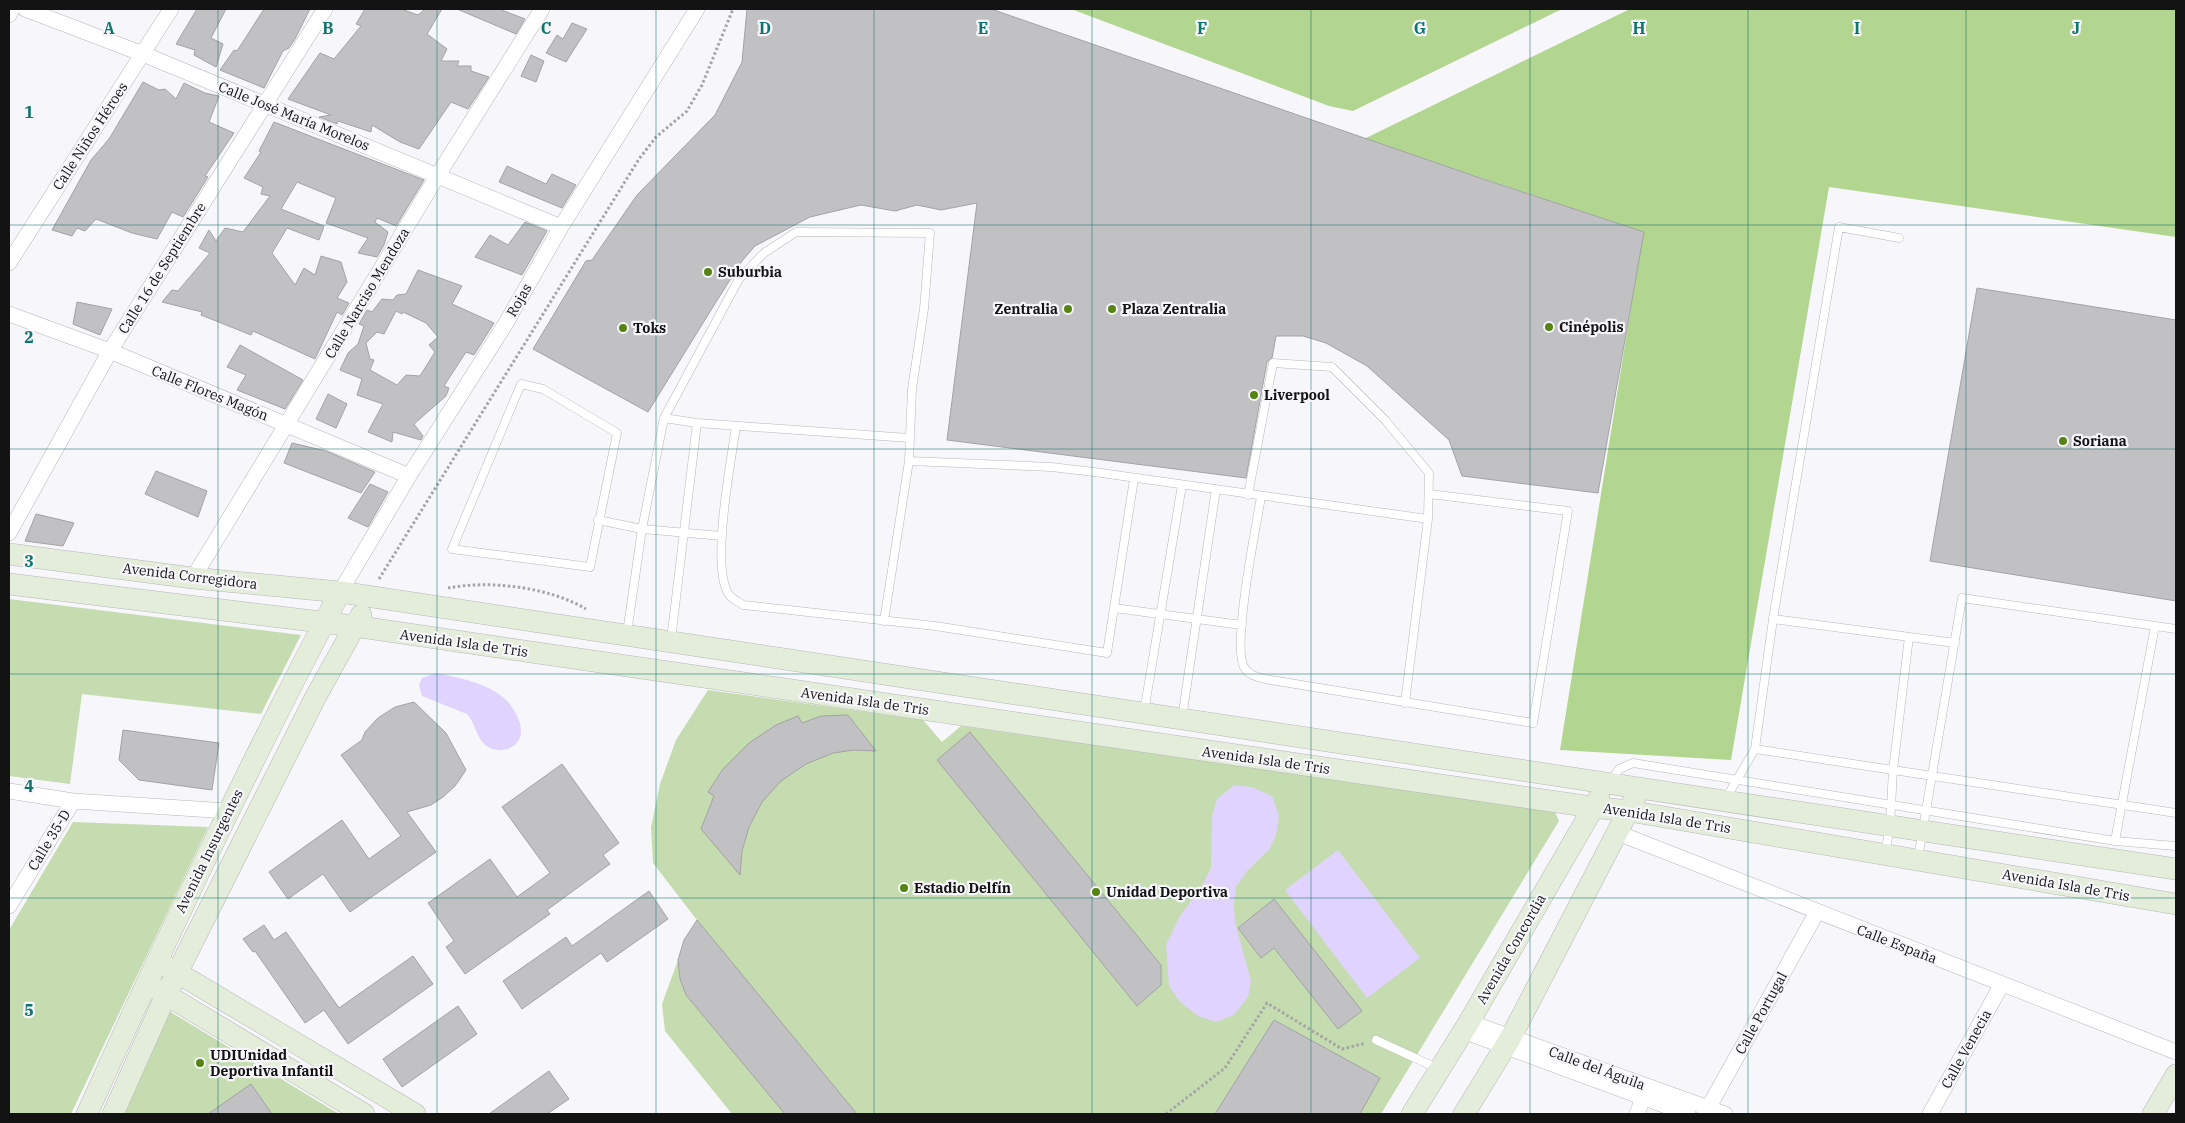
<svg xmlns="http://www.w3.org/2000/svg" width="2185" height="1123" font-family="'IBM Plex Serif',serif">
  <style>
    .green { fill: #c4dcaf }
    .forest { fill: #b2d590 }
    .water { fill: #e0d3fe }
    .building { fill: #c1c1c4; stroke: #a3a2a6; fill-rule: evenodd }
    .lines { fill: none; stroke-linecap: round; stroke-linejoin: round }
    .lane-casing { stroke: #b7b7ba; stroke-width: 9 }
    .street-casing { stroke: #b7b7ba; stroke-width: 16 }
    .secondary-casing { stroke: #b7b7ba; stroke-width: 22 }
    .path { stroke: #a5a4a7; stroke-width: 3; stroke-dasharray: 2.5 2.5; stroke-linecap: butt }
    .lane { stroke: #fff; stroke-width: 8 }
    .street { stroke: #fff; stroke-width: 15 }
    .secondary { stroke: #e3edd9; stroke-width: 21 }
    .grid { fill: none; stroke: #0f766e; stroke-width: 1; stroke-opacity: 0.55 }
    .poi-dot { fill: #568413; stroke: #f7f6fa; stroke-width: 2 }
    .labels { text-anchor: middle; stroke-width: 4.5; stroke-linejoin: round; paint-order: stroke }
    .street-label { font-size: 14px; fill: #131314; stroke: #f7f6fa }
    .poi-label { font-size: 14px; font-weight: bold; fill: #131314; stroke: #f7f6fa; text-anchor: start }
    .grid-label { font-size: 16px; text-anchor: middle; font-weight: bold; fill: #0f766e; stroke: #f7f6fa; stroke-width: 4.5; stroke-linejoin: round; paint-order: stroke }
  </style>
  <rect width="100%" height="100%" fill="#f7f6fa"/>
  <path class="green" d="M 9,599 L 301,635 L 261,714 L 82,694 L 70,784 L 9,776 Z
    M 708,690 L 923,720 L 942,742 L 961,726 L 1554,810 L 1559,821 L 1381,1114 L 732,1114 L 665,1031 L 662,1004 L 678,960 L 697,920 L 653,863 L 651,827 L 660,784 L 676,740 Z
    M 73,822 L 208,827 L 71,1114 L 9,1114 L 9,930 Z
    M 169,1011 L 339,1114 L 121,1114 Z"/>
  <path class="forest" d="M 1071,9 L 1562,9 L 1353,111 L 1329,106 Z
    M 1630,9 L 2176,9 L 2176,237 L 1829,187 L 1731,760 L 1560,750 L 1643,232 L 1364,139 Z"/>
  <path class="water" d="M 436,673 C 459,678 485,682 504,698 C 512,705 521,720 521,731 C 521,747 503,754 490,748 C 476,741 477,725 467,714 L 422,696 L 419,685 L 422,678 Z
    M 1234,785 L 1252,787 L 1272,796 L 1279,815 L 1276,835 L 1269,850 L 1247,871 L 1236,887 L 1234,904 L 1235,922 L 1251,981 L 1248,997 L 1234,1015 L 1216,1022 L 1198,1016 L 1180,1002 L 1169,986 L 1166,945 L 1180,916 L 1202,886 L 1211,868 L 1212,816 L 1217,799 Z
    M 1338,850 L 1420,958 L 1367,998 L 1285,890 Z"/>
  <path class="building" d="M 197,9 L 226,9 L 211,38 L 223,44 L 216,67 L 194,55 L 195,50 L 176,44 Z
    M 264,9 L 310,9 L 295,39 L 289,48 L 283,51 L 264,88 L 220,70 L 234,50 L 237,51 Z
    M 365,9 L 401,9 L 418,15 L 425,9 L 442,9 L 427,34 L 447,49 L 441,61 L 459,61 L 457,66 L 471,66 L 471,71 L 489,77 L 468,109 L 451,102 L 419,149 L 400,142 L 372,125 L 371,132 L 338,121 L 337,124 L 319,117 L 331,115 L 288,99 L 320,53 L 334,59 L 361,26 L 356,24 Z
    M 457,9 L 499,9 L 525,19 L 516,34 Z
    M 747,9 L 991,9 L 1480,178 L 1644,232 L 1598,493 L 1462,476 L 1449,440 L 1367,366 L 1326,343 L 1303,336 L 1276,336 L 1272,358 L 1267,362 L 1246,478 L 947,440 L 977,203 L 941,210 L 917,205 L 895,211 L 861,205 L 810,217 L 755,246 L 742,261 L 716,302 L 648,412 L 533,349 L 586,261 L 592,260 L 637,195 L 715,115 L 742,62 Z
    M 572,23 L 587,29 L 566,62 L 546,53 L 557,35 L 563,39 Z
    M 531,55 L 544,61 L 536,82 L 521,76 Z
    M 143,82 L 159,90 L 165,89 L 176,99 L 184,83 L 205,93 L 219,96 L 209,122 L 234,133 L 205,176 L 208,177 L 183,217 L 172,212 L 157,239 L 132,233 L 96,219 L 85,231 L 77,228 L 72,236 L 52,230 L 91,160 L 109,139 Z
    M 274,122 L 424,180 L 396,226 L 377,218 L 375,222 L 388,232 L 384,245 L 377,257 L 358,253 L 368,238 L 326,223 L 336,198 L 297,182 L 281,209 L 324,226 L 319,240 L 287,228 L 272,253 L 295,285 L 304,268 L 315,275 L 321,256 L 341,262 L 347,282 L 337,298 L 349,303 L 342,315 L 337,312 L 315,359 L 253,331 L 251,335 L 201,315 L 202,312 L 162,302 L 172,290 L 178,291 L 210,253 L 199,248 L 209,230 L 216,241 L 225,228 L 243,232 L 270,196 L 261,194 L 263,187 L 244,178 L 261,152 L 259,151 Z
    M 507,166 L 546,184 L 552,174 L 576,185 L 562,208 L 499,182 Z
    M 525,222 L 547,231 L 522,275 L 475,257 L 490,235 L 508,245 Z
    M 418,270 L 462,286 L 452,304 L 494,323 L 474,355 L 466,352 L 444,386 L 449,388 L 446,396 L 414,424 L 423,436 L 421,440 L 393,432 L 392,442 L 368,432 L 383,404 L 357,395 L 362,379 L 340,370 L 348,353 L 358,344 L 364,326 L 359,324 L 367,310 L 372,312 L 382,299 L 393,300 L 397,295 L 406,294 ZM 396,311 L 402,314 L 403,312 L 426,323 L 438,337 L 429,345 L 435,352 L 420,376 L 406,375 L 397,385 L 370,370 L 374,360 L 370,359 L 366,343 L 377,332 L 384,334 Z
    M 1977,288 L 2176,320 L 2176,601 L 1930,561 Z
    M 77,302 L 112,309 L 100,335 L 73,324 Z
    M 240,345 L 303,380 L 285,409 L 237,390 L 246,375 L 227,367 Z
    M 328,394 L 347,404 L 336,428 L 316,419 Z
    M 292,443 L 326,451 L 375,472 L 361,493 L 284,463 Z
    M 156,471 L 207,491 L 198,517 L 145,494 Z
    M 370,484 L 388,492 L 368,527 L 348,518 Z
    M 36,514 L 74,523 L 63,546 L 25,541 Z
    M 414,702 L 446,733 L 466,770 L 455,786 L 443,797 L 431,805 L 407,812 L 436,852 L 350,912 L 323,874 L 288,899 L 269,872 L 342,820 L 369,859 L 401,836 L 341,755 L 362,740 L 365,732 L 378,718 L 395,707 Z
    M 848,715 L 876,751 L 854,750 L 833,753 L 806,764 L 781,781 L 762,802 L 749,827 L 742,851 L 740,875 L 701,829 L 714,796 L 708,792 L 723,769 L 749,743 L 776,725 L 798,716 L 802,723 L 821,716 Z
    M 123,730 L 219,743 L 212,790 L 139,780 L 119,760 Z
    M 970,732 L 1161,965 L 1161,985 L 1137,1006 L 937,760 Z
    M 562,764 L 619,843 L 603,855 L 610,864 L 547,910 L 550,914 L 465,974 L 446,947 L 454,941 L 428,903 L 490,859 L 517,897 L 550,873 L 502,807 Z
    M 649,891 L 668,919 L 607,962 L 601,953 L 522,1009 L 503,981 L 566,937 L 572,946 Z
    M 1274,899 L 1362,1011 L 1338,1029 L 1274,948 L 1261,958 L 1238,928 Z
    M 697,920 L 857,1114 L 785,1114 L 686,995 L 680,979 L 678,960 L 684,940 Z
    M 264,925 L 274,940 L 286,932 L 339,1008 L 413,956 L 433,984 L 348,1044 L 324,1010 L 305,1023 L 255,951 L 253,952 L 243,939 Z
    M 458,1006 L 477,1034 L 402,1087 L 383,1059 Z
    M 1274,1020 L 1380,1078 L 1360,1114 L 1215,1114 Z
    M 549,1071 L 569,1099 L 547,1114 L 489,1114 Z
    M 251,1084 L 272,1114 L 208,1114 Z"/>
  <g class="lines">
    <g class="lane-casing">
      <path id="lane" d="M 521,384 L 543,389 L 617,433 L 590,567 L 452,549 Z
        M 664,418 L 697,423 L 909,438
        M 736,426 C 731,462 711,564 728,593 C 730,598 739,602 743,605 L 935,626 L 1107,653 L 1134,479
        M 909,461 L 1051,467 L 1094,472 L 1428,519
        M 1248,495 L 1273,363 L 1332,367 L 1385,420 L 1429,473 L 1428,519 L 1405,703
        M 1261,497 C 1256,527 1232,645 1244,667 C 1250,678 1266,679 1277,681 L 1533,723 L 1568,511 L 1429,494
        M 598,520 L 642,529 L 722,536
        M 1114,608 L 1242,625
        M 1773,619 L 1955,643
        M 627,633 L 642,529 L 664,418 L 739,279 L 764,253 L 796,232 L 930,233 L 924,309 L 912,389 L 909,461 L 884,621
        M 671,640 L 697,423
        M 1144,712 L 1182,485
        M 1182,718 L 1216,489
        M 1755,749 L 2176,813
        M 1610,782 L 1619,769 L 1633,763 L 2115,841 L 2176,846
        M 1725,800 L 1755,749 L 1773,619 L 1839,227 L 1899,238
        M 2115,841 L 2155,626
        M 1885,854 L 1890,826 L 1893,770 L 1909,637
        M 1918,858 L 1962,598 L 2176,629
        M 1376,1040 L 1439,1069"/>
    </g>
    <g class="street-casing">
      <path id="street" d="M 25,9 L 143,54 L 561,227
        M 9,15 L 12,9
        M 9,263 L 171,9
        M 9,314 L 110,351 L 409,476
        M 9,533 L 110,351 L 325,9
        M 193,578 L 438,175 L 542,9
        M 340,592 L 409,476 L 506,323 L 561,227 L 697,9
        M 9,791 L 73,801 L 228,811
        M 1618,833 L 2176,1052
        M 9,906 L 73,801
        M 1469,1022 L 1725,1114
        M 1463,1031 L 1688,1114
        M 1637,1114 L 1643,1098
        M 1705,1114 L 1817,912
        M 1930,1114 L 2002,984"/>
    </g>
    <g class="secondary-casing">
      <path id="secondary" d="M 9,554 L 193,578 L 340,592 L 2176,869
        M 9,584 L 354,626 L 1592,807 L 1629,811 L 2176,904
        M 166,966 L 415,1114
        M 155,988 L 364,1114
        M 87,1114 C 166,938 250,763 340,592
        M 113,1114 L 166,995 L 315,698 L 361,615
        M 1412,1114 L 1469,1022 L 1599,798
        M 1464,1114 L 1511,1037 L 1635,798
        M 2153,1114 L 2176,1075"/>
    </g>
    <path class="path" d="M 379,579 L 639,159 L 656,137 L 687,111 L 702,85 L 733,9
      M 448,588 C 490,580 549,587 586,609
      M 1166,1114 L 1225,1068 L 1267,1003 L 1342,1049 L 1366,1043"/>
    <use href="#lane" class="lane"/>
    <use href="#street" class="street"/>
    <use href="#secondary" class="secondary"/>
  </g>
  <path class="grid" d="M 218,9 L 218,1114M 437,9 L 437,1114M 656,9 L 656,1114M 874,9 L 874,1114M 1092,9 L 1092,1114M 1311,9 L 1311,1114M 1530,9 L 1530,1114M 1748,9 L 1748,1114M 1966,9 L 1966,1114M 9,225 L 2176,225M 9,449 L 2176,449M 9,674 L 2176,674M 9,898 L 2176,898"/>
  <g class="poi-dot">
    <circle cx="708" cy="272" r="5"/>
    <circle cx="1068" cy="309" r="5"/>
    <circle cx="1112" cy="309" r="5"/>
    <circle cx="1549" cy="327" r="5"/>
    <circle cx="623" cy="328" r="5"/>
    <circle cx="1254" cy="395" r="5"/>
    <circle cx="2063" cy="441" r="5"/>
    <circle cx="904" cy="888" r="5"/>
    <circle cx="1096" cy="892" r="5"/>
    <circle cx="200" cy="1063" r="5"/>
  </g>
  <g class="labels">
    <g class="street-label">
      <text transform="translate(294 116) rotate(22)" y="5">Calle José María Morelos</text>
      <text transform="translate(90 136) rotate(-57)" y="5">Calle Niños Héroes</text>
      <text transform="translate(162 268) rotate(-58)" y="5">Calle 16 de Septiembre</text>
      <text transform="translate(367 293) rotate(-59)" y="5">Calle Narciso Mendoza</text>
      <text transform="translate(519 300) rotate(-60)" y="5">Rojas</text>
      <text transform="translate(210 393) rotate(22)" y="5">Calle Flores Magón</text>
      <text transform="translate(190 576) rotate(7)" y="5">Avenida Corregidora</text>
      <text transform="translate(464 643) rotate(8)" y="5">Avenida Isla de Tris</text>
      <text transform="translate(865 701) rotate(8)" y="5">Avenida Isla de Tris</text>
      <text transform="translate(1266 760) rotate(8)" y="5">Avenida Isla de Tris</text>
      <text transform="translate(1667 818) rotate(9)" y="5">Avenida Isla de Tris</text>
      <text transform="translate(49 840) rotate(-59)" y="5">Calle 35-D</text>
      <text transform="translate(209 851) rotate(-64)" y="5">Avenida Insurgentes</text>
      <text transform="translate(2066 885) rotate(10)" y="5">Avenida Isla de Tris</text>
      <text transform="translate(1897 944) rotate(21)" y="5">Calle España</text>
      <text transform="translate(1511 949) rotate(-60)" y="5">Avenida Concordia</text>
      <text transform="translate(1761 1013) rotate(-61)" y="5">Calle Portugal</text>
      <text transform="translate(1966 1049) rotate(-61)" y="5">Calle Venecia</text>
      <text transform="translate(1597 1068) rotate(20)" y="5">Calle del Águila</text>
    </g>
    <g class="poi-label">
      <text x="718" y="277">Suburbia</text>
      <text x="1058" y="314" text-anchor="end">Zentralia</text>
      <text x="1122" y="314">Plaza Zentralia</text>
      <text x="1559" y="332">Cinépolis</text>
      <text x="633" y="333">Toks</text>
      <text x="1264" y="400">Liverpool</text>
      <text x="2073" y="446">Soriana</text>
      <text x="914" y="893">Estadio Delfín</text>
      <text x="1106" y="897">Unidad Deportiva</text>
      <text x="210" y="1060">UDIUnidad<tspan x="210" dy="16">Deportiva Infantil</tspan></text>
    </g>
  </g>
  <g class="grid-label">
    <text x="109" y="34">A</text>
    <text x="328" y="34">B</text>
    <text x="546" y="34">C</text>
    <text x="765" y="34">D</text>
    <text x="983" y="34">E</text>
    <text x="1202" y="34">F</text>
    <text x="1420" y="34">G</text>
    <text x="1639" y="34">H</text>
    <text x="1857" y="34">I</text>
    <text x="2076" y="34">J</text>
    <text x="29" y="118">1</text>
    <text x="29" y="343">2</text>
    <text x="29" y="567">3</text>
    <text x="29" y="792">4</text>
    <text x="29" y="1016">5</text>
  </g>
  <rect width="2185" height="1123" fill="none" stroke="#131314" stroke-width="20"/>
</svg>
